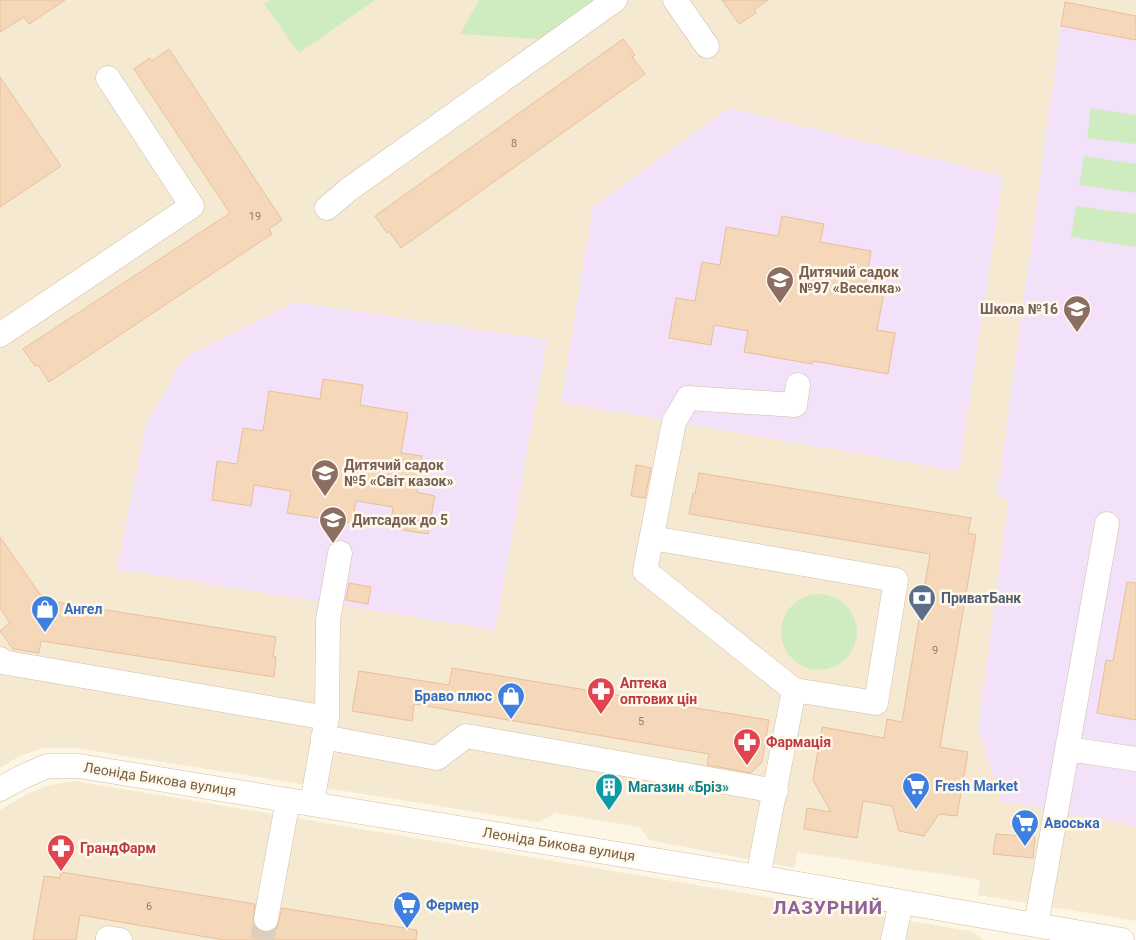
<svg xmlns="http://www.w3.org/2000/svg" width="1136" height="940" font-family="Roboto,sans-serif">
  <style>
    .residential { fill: #f6e9d2 }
    .education { fill: #f3e1fa }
    .green { fill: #cfecc1 }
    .building { fill: #f5d7ba; stroke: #e9bf99 }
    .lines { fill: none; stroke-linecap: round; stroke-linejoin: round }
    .minor-tunnel { stroke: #dcd0bd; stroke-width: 24; stroke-dasharray: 24 12; stroke-linecap: butt }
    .minor-casing { stroke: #d0bea9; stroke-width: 25 }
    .minor { stroke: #fff; stroke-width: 24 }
    .labels { text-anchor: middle; stroke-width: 5; stroke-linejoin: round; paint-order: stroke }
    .number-label { font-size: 11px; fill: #977c64 }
    .education-label { font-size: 14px; font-weight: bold; fill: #785e54; stroke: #fff9ec; text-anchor: start }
    .service-label { font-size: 14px; font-weight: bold; fill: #4e5e75; stroke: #fff9ec; text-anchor: start }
    .shop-label { font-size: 14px; font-weight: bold; fill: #366cbe; stroke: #fff9ec; text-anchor: start }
    .health-label { font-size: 14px; font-weight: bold; fill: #be3a42; stroke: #fff9ec; text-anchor: start }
    .street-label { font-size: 14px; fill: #785e47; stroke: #fff9ec }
    .culture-label { font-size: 14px; font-weight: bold; fill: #0d838f; stroke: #fff9ec; text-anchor: start }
    .district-label { font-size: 19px; font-weight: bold; letter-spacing: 1px; fill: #8e629c; stroke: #fff9ec }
  </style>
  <rect width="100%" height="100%" fill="#fef6e4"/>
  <path class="residential" d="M 0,0 L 1136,0 L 1136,921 L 978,895 L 980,880 L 797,852 L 795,868 L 649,840 L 640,827 L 556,813 L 539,822 L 75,748 L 43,748 L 18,757 L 0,768 Z
    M 75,781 L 970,931 L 984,940 L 0,940 L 0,810 L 29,793 L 50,785 Z"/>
  <path class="education" d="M 1061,26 L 1136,41 L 1136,826 L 1001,801 L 978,727 L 1009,498 L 997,496 Z
    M 729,108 L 1003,176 L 959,471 L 561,402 L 593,207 Z
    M 296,302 L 547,340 L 495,630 L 117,569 L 146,425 L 184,358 Z"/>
  <path class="green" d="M 270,0 L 375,0 L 299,53 L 264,4 Z
    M 479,0 L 606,0 L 553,40 L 460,34 Z
    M 1091,108 L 1136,115 L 1136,144 L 1087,138 Z
    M 1084,156 L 1136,164 L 1136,193 L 1079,185 Z
    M 1076,206 L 1136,214 L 1136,247 L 1071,237 Z
    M781 632a38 38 0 1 1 76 0a38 38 0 1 1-76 0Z"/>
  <path class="building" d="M 0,0 L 65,0 L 29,24 L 24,17 L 0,32 Z
    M 722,0 L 768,0 L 754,10 L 756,13 L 739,24 Z
    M 1065,2 L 1136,16 L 1136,40 L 1061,26 Z
    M 623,39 L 635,55 L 632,57 L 645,74 L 401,248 L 389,231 L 387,233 L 375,216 Z
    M 169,49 L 282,220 L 269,229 L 272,234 L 49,382 L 38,365 L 35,366 L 23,349 L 230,213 L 134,69 L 150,58 L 152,61 Z
    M 0,77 L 61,166 L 0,207 Z
    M 782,216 L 824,224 L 820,242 L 871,251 L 865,289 L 884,292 L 877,330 L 895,333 L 888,374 L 813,361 L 812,364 L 744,352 L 748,331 L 714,325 L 711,345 L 669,338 L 676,298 L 695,301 L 702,262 L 720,265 L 726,227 L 778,236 Z
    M 323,379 L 363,385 L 360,405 L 408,413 L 401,453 L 422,456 L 417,492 L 435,496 L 428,534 L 390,528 L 393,507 L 356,501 L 352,523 L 287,513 L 291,491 L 254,485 L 251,506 L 212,500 L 217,461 L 237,464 L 243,428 L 263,431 L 269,391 L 320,399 Z
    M 636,465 L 651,468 L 645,498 L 631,496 Z
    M 699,473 L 971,518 L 968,533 L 976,535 L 940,747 L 968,752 L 957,816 L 939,814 L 924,836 L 899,831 L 892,806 L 863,801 L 857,838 L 804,829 L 807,808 L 831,812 L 813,780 L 822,727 L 884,738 L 887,719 L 902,722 L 930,554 L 689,514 L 693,493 L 695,494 Z
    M 0,537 L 44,600 L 276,637 L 273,657 L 276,657 L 274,677 L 41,641 L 39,653 L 13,649 L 0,631 L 10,623 L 0,608 Z
    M 1127,582 L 1136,583 L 1136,720 L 1097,713 L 1106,660 L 1113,661 Z
    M 349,583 L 371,587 L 368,604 L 346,600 Z
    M 452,668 L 769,720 L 762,762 L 751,773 L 707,765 L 709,754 L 414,704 L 412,721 L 352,711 L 359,671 L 449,685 Z
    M 996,834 L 1035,837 L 1033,858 L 993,854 Z
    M 61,872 L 255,904 L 253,923 L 257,929 L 263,932 L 271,932 L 277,928 L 282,908 L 417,930 L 416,940 L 224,940 L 80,915 L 76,940 L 33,940 L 44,876 L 60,878 Z"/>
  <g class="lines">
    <path class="minor-tunnel" d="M 262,940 L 266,919"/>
    <g class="minor-casing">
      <path id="minor" d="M 675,0 L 707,46
        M 327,208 L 348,190 L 615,0
        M 0,335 L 192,206 L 108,78
        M 652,538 L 896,580 L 876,703 L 794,690
        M 0,659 L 2,662 L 327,718
        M 323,737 L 437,758 L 466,736 L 776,791
        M 1067,749 L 1136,759
        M 0,789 L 20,778 L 47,766 L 79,766 L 758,877 L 1122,940
        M 312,803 L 327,718 L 328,620 L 340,553
        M 758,877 L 794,690 L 645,571 L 674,422 L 688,398 L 795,405 L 798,385
        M 266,919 L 288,800
        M 1036,925 L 1107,524
        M 108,940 L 108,938 L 120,940
        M 893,940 L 901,902"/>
    </g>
    <use href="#minor" class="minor"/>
  </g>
  <defs>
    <g id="school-pin" transform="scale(1.4375)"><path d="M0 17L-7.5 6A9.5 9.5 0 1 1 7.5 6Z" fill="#8d6e63" stroke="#fff9ec"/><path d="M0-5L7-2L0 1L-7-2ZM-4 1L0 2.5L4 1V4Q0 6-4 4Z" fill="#fff"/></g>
    <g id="bank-pin" transform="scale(1.4375)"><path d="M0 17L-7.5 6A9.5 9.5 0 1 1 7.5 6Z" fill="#5c6f8a" stroke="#fff9ec"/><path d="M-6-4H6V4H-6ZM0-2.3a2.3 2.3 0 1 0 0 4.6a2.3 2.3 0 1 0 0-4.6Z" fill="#fff"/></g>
    <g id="shop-pin" transform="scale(1.4375)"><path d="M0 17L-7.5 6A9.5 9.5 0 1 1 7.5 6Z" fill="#3f7fe0" stroke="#fff9ec"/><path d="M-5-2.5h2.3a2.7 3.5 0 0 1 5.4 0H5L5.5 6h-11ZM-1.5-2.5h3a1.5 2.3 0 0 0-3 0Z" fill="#fff"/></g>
    <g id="pharmacy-pin" transform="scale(1.4375)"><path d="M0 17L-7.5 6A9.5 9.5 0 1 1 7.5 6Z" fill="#e0444e" stroke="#fff9ec"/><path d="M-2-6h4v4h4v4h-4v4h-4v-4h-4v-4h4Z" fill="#fff"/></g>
    <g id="supermarket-pin" transform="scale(1.4375)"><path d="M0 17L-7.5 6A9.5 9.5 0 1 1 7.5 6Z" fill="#3f7fe0" stroke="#fff9ec"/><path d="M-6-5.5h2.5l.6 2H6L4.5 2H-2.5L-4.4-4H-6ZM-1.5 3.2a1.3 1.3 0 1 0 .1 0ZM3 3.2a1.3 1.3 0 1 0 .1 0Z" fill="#fff"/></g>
    <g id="building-pin" transform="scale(1.4375)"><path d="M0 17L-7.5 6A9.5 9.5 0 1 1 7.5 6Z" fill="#0f9aa8" stroke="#fff9ec"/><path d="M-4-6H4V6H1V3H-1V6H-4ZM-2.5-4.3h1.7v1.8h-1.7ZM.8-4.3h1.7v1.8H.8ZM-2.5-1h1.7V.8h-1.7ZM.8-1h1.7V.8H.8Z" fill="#fff"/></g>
  </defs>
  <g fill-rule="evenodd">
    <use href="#school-pin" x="780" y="280"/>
    <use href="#school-pin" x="1077" y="309"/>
    <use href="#school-pin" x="325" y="473"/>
    <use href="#school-pin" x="333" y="520"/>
    <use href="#bank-pin" x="922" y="598"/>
    <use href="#shop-pin" x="45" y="609"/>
    <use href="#pharmacy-pin" x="601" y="691"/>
    <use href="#shop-pin" x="511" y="696"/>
    <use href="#pharmacy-pin" x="747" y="742"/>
    <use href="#supermarket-pin" x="916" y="786"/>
    <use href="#building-pin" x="609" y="787"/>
    <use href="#supermarket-pin" x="1025" y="823"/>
    <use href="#pharmacy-pin" x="61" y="848"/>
    <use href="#supermarket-pin" x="407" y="905"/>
  </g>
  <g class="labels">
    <g class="number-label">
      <text x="514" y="147">8</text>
      <text x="255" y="220">19</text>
      <text x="935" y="654">9</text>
      <text x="641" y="725">5</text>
      <text x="149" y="910">6</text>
    </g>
    <g class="education-label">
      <text x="799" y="277">Дитячий садок<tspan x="799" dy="16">№97 «Веселка»</tspan></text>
      <text x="1058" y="314" text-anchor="end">Школа №16</text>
      <text x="344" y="470">Дитячий садок<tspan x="344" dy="16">№5 «Світ казок»</tspan></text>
      <text x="352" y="525">Дитсадок до 5</text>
    </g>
    <g class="service-label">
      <text x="941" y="603">ПриватБанк</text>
    </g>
    <g class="shop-label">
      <text x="64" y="614">Ангел</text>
      <text x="492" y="701" text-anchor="end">Браво плюс</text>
      <text x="935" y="791">Fresh Market</text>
      <text x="1044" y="828">Авоська</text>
      <text x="426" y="910">Фермер</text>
    </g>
    <g class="health-label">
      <text x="620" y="688">Аптека<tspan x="620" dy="16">оптових цін</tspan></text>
      <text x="766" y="747">Фармація</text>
      <text x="80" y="853">ГрандФарм</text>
    </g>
    <g class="street-label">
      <text transform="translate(160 779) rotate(9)" y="5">Леоніда Бикова вулиця</text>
      <text transform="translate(559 844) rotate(9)" y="5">Леоніда Бикова вулиця</text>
    </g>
    <g class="culture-label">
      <text x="628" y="792">Магазин «Бріз»</text>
    </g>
    <g class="district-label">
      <text x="828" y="914">ЛАЗУРНИЙ</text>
    </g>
  </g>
</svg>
